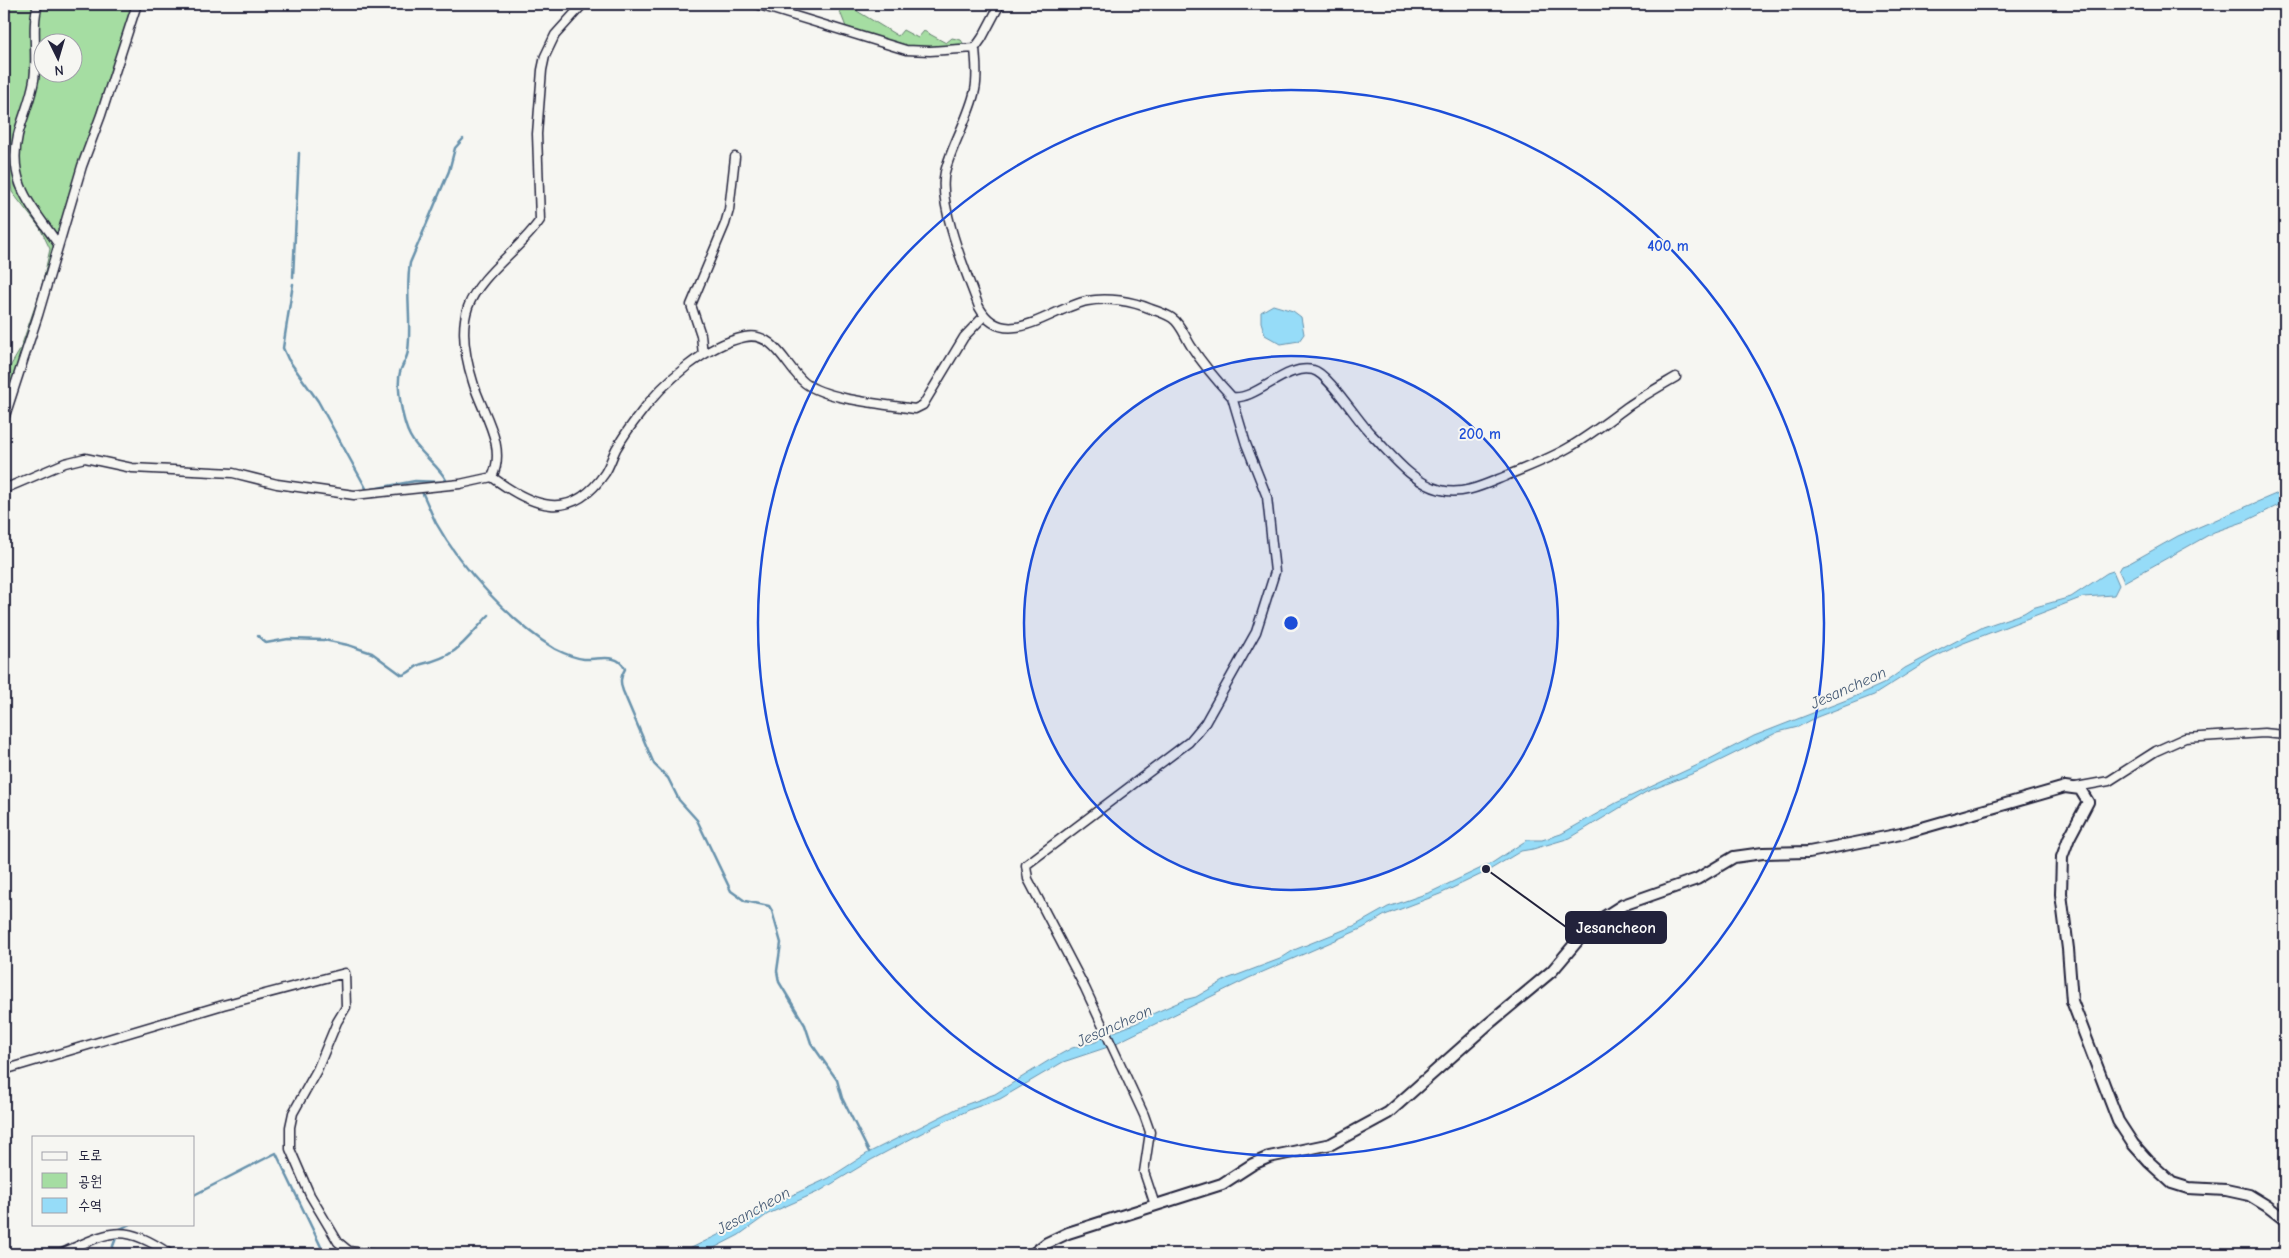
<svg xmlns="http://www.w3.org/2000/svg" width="2289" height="1258" font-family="'Comic Neue','Poor Story',sans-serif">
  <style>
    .green { fill: #a5dda2; stroke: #64806e; fill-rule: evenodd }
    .water { fill: #96dcf8; stroke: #6892ac }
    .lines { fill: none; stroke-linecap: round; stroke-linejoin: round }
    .stream { stroke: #6892ac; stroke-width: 2.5 }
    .minor-casing { stroke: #22223b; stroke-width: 11 }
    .tertiary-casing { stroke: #22223b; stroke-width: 14 }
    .minor { stroke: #f6f6f2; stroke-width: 8 }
    .tertiary { stroke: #f6f6f2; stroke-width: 10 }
    .ring { fill: none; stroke: #1d4ed8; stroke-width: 2.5 }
    .labels { text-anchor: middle; stroke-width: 4; stroke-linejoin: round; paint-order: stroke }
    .water-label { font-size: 16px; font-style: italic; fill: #455a74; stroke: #f6f6f2 }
    .centre { fill: #1d4ed8; stroke: #f6f6f2; stroke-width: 2.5 }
    .ring-label { font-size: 15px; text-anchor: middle; font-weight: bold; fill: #1d4ed8; stroke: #f6f6f2; stroke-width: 4; stroke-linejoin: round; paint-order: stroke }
    .leader { fill: none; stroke: #22223b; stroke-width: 2 }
    .callout-dot { fill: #22223b; stroke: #f6f6f2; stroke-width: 2 }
    .callout { fill: #22223b; stroke: #22223b; stroke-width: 2 }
    .callout-label { font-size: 16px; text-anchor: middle; font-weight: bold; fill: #fff }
  </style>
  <rect width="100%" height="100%" fill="#f6f6f2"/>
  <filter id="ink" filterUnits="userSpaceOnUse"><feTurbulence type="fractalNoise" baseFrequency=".02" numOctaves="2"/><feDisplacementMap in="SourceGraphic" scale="10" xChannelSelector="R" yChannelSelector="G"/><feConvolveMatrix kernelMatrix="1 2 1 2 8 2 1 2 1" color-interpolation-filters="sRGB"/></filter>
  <g filter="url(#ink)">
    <path class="green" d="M 4,4 L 35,4 L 32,84 L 13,154 L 4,157 Z
      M 41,4 L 134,4 L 77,173 L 59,237 L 56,236 C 46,222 33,207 26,192 C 6,153 33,91 38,49 C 41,34 38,19 41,4 ZM 42,42 L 72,42 L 72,72 L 42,72 Z
      M 837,4 L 859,4 L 857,11 L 898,36 L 903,30 L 918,38 L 924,31 L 946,43 L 952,38 L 961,40 L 965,46 L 907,48 L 846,27 Z
      M 9,156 L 12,157 L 15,186 L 55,247 L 43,289 L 4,411 L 4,386 L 11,365 L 20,350 L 41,289 L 50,249 L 40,228 L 12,192 L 9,170 L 4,164 L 4,159 Z"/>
    <path class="water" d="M 1273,305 L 1293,311 L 1301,317 L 1304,334 L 1299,341 L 1281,344 L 1265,335 L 1261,322 L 1261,312 Z
      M 2285,490 L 2285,502 L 2246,521 L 2214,532 L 2124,582 L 2119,571 L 2122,566 L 2128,564 L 2178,536 Z
      M 2113,571 L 2119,585 L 2114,595 L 2083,597 L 1961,644 L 1931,659 L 1874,695 L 1817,717 L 1798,727 L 1778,732 L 1699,771 L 1646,792 L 1570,838 L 1533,849 L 1521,851 L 1486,872 L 1440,894 L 1385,915 L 1363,928 L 1249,978 L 1108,1047 L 1063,1062 L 1000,1099 L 971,1109 L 933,1127 L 871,1160 L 820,1191 L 768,1214 L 739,1235 L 710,1250 L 699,1254 L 679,1254 L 724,1232 L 747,1216 L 829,1178 L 868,1153 L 962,1106 L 995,1094 L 1048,1061 L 1072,1048 L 1096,1042 L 1104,1036 L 1139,1022 L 1150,1015 L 1184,1000 L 1196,997 L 1227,979 L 1280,959 L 1294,950 L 1356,925 L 1388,907 L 1431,892 L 1492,863 L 1527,840 L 1542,840 L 1561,834 L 1616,803 L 1700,764 L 1754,736 L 1854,697 L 1883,684 L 1905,668 L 1983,627 L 2024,613 L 2032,608 L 2071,597 L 2107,573 Z"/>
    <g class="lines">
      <path class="stream" d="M 293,277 L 299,153
        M 293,284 L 283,348 L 288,359 L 318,401 L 367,490 L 415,481 L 444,482 L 446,480 C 440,467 418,452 410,436 C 403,423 396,387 400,372 C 402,365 407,359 408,351 C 412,322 405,292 410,263 L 449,171 L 455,148 L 463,139
        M 422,492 C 427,502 431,513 436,523 C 461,568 511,622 555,649 C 563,653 576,658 584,659 C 598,660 618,652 625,669 C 620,677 620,683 623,691 L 654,764 L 668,778 L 679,800 L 697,820 L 731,891 L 745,901 L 769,906 L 772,911 L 781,943 L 777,971 L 779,982 L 805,1025 L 811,1043 L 837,1080 L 842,1098 L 869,1152
        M 258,636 L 266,643 L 288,639 L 324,640 L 348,645 L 372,653 L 402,675 C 410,674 414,666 422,664 C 460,655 464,641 489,615
        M 194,1195 L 276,1153 L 324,1253
        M 120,1229 L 130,1224
        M 110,1254 L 116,1238"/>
      <g class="minor-casing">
        <path id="minor" d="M 38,4 C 31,28 38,55 34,80 C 31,99 23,116 18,135 C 7,184 33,207 58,244
          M 756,4 L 906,50 L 930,51 L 975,48 L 982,38 L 1000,4
          M 975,48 C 976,62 978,76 975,90 C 969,118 952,144 945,172 C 937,204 967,275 979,307 C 1004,353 1052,308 1087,301 C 1108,297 1132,301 1151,309 C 1157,311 1166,314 1172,318 C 1181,324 1185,337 1191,346 C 1202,363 1218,382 1232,397 C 1256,401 1286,363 1313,370 C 1328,373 1357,420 1371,434 C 1391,454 1412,483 1441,490 C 1463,496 1486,484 1506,476 C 1527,467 1549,459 1568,448 C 1589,436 1608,421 1627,407 C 1643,396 1659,387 1676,377
          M 703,355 L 701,335 L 691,305 L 725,224 L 729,210 L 735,157
          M 4,419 L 38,315 L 82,166 L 101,115 L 137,4
          M 492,477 C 508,446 481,411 473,382 C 466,360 460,330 468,307 C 480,274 521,249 540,220 L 537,134 L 542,70 L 545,56 L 555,35 L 583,4
          M 4,489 L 65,463 L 85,458 L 132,468 L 233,473 L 277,484 L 354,495 L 460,484 L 492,477 C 532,507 571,523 605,473 C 610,465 612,457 616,449 C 623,437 631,425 640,414 C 663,382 706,345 745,337 C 775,331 786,368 805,383 C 827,400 886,404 915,409 L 923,405 L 964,337 L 984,316
          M 2076,787 L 2109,781 L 2156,751 L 2185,738 L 2264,733 L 2285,735
          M 4,1070 L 223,1005 L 345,973 L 346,1007 L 337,1022 L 317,1070 L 293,1113 L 290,1127 L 290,1149 L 310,1195 L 338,1242 L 349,1251 L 372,1254
          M 1155,1205 L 1144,1172 L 1150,1132 L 1144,1115 L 1085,988 L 1028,879 L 1026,865 L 1189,742 L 1205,723 L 1256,632 L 1275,572 L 1267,497 L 1246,444 L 1232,397
          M 60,1254 C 110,1232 121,1221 170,1254
          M 340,1254 L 353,1253
          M 440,1254 L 450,1254"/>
      </g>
      <g class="tertiary-casing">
        <path id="tertiary" d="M 1033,1254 L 1047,1243 L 1068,1233 L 1222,1184 L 1253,1164 L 1269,1157 L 1331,1144 L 1388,1113 L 1486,1026 L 1552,971 L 1590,926 L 1623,905 L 1697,879 L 1734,857 L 1763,853 L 1809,852 L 1901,834 L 2065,787 L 2080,789 L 2088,802 L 2069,838 L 2062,857 L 2061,894 L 2068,949 L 2072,1001 L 2118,1121 L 2133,1144 L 2149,1162 L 2172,1183 L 2188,1188 L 2226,1190 L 2249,1195 L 2267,1206 L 2285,1220
          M 2280,1254 L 2285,1249"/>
      </g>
      <use href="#minor" class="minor"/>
      <use href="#tertiary" class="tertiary"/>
    </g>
  </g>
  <circle cx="1291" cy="623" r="267" fill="#1d4ed8" fill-opacity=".12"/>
  <g class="ring">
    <circle cx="1291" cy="623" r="267"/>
    <circle cx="1291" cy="623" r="533"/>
  </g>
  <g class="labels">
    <g class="water-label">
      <text transform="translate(1848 687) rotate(-24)" y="6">Jesancheon</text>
      <text transform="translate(1114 1025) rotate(-24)" y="6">Jesancheon</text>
      <text transform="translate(753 1210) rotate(-29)" y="6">Jesancheon</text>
    </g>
  </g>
  <circle cx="1291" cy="623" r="8" class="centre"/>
  <g class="ring-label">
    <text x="1668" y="251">400 m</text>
    <text x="1480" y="439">200 m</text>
  </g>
  <path class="leader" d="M1486 869L1566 927"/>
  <circle class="callout-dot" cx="1486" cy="869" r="5"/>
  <rect class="callout" x="1566" y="912" width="100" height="31" rx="5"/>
  <g class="callout-label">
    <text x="1616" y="933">Jesancheon</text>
  </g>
  <rect width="2289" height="1258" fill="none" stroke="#f6f6f2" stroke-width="20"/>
  <rect x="10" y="10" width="2269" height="1238" fill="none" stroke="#22223b" stroke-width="2" filter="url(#ink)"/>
  <rect x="32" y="1136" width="162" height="90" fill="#f6f6f2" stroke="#a1a1a9"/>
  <rect x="42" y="1152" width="25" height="8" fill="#f6f6f2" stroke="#a1a1a9"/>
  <text x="78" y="1160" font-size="15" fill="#22223b">도로</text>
  <rect x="42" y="1173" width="25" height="15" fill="#a5dda2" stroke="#a1a1a9"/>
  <text x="78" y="1186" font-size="15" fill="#22223b">공원</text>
  <rect x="42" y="1198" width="25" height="15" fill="#96dcf8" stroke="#a1a1a9"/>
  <text x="78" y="1210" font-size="15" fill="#22223b">수역</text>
  <g transform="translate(58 58) rotate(175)"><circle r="24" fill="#f6f6f2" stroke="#a1a1a9"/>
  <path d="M0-4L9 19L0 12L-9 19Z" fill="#22223b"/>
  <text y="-8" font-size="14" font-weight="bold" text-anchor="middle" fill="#22223b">N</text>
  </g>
</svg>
